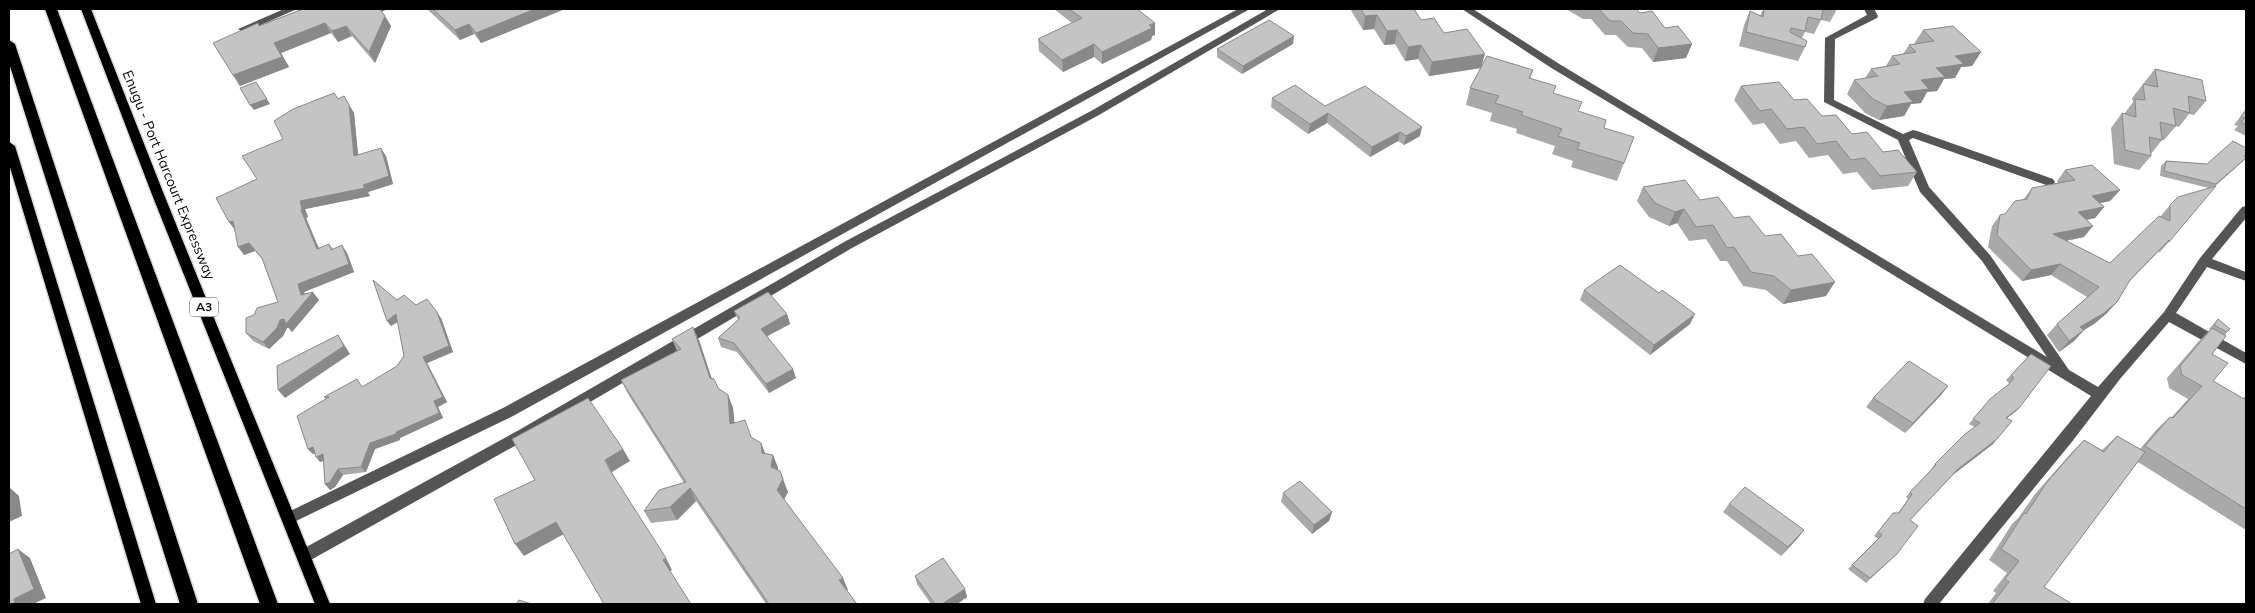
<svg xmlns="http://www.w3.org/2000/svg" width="2255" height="613" font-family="Mulish,sans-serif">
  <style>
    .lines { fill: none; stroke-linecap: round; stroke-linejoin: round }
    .major-casing { stroke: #dbdbdb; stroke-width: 3 }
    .highway-casing { stroke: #dbdbdb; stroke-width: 3 }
    .minor { fill: #555; fill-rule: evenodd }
    .major { fill: #000; fill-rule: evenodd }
    .highway { fill: #000; fill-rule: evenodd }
    .wall { fill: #a9a9a9 }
    .shaded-wall { fill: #898989 }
    .building { fill: #c4c4c4; stroke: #898989 }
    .labels { text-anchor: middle; stroke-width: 5; stroke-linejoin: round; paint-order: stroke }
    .shield { fill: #fff; stroke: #4c4c4c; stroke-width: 1 }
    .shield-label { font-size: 12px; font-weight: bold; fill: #000 }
    .street-label { font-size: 14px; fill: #000; stroke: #fff }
  </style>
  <rect width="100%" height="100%" fill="#fff"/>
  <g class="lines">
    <g class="major-casing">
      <path id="major" d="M 81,9 L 91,9 L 163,192 L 330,604 L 315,604 L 151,192 Z
        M 9,142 L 15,146 L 156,604 L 141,604 L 9,164 Z"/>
    </g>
    <g class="highway-casing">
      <path id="highway" d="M 45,9 L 57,9 L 278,604 L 260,604 Z
        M 9,40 L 15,44 L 198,604 L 180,604 L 9,63 Z"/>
    </g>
    <path class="minor" d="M 284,9 L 297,9 L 247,31 L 243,32 L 238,29 Z
      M 1238,9 L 1250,9 L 513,416 L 294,522 L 289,524 L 284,522 L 282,518 L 284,514 L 503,408 Z
      M 1268,9 L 1280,9 L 1099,115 L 852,248 L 529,438 L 309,561 L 304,563 L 299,561 L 297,556 L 299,551 L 519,430 L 844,242 L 1091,111 Z
      M 1462,9 L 1473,9 L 1561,65 L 2047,357 L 1982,261 L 1920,192 L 1898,140 L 1824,102 L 1825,38 L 1867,15 L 1864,9 L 1874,9 L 1878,16 L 1877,18 L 1835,39 L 1834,100 L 1903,134 L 1913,130 L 1917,131 L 2053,179 L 2055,182 L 2053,185 L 2049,186 L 1913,138 L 1909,140 L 1929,187 L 1990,255 L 2069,370 L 2098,387 L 2164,312 L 2200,258 L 2242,207 L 2246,206 L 2246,218 L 2212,259 L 2246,272 L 2246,281 L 2207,267 L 2176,313 L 2246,353 L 2246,364 L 2169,322 L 2120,379 L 2071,443 L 1939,604 L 1923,604 L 1925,599 L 2091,396 L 1725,172 L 1553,69 Z"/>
    <use href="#major" class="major"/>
    <use href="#highway" class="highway"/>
  </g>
  <path class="wall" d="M 303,9 L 388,9 L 382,12 L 391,26 L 375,63 L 352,36 L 338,42 L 331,33 L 281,53 L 289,67 L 240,86 L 233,75 L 259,26 Z
    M 427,9 L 565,9 L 481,43 L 474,34 L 460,40 Z
    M 1054,9 L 1137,9 L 1155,23 L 1155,35 L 1152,36 L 1151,40 L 1102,64 L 1094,57 L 1063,72 L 1039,51 L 1038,39 L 1072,23 Z
    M 1350,9 L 1414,9 L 1421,20 L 1444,33 L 1481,67 L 1533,70 L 1530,79 L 1604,128 L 1624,163 L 1617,181 L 1571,167 L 1573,161 L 1552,154 L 1555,146 L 1516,133 L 1517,129 L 1490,121 L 1492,113 L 1466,105 L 1470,88 L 1481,68 L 1429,76 L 1418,59 L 1405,61 L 1395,44 L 1384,45 L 1374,29 L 1363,30 Z
    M 1566,9 L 1636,9 L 1640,13 L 1692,44 L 1686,58 L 1653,62 L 1642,48 L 1628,47 L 1616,35 L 1605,35 L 1591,19 L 1583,19 Z
    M 1763,9 L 1837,9 L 1830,22 L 1821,20 L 1814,34 L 1805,32 L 1802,38 L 1805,47 L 1798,61 L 1739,46 L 1744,25 L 1750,11 L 1760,16 Z
    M 1923,30 L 1981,52 L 1972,66 L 1961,67 L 1955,78 L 1944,79 L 1937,91 L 1927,92 L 1921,103 L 1911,104 L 1904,116 L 1879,120 L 1865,113 L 1847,94 L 1854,80 L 1865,78 L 1871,69 L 1886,66 L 1892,56 L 1903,54 L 1909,45 L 1914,44 Z
    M 1293,44 L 1242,74 L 1217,57 L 1217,49 Z
    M 2155,69 L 2206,101 L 2194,115 L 2189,114 L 2179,127 L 2176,126 L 2164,140 L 2162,140 L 2151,154 L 2151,156 L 2139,170 L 2114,164 L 2111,128 L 2122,113 L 2124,114 L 2133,102 L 2132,98 Z
    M 1741,86 L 1794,100 L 1917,172 L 1908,186 L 1872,190 L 1857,172 L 1843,174 L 1828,155 L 1809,158 L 1796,141 L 1780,144 L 1764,123 L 1753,125 L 1734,100 Z
    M 344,96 L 354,113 L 358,155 L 386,156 L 393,184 L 368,192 L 370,196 L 305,209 L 308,217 L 306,218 L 319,248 L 329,244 L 333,249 L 347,253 L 354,272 L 304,292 L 305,294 L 319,300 L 292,332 L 289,328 L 287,328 L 283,336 L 269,349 L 253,341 L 246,333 L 254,315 L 278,302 L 262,259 L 255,251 L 244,255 L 234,228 L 229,222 L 283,139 L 338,99 Z
    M 1272,98 L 1325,106 L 1420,136 L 1404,145 L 1398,141 L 1370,157 L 1327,123 L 1308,134 L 1271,107 Z
    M 2246,109 L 2246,136 L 2234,130 L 2238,126 L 2234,125 Z
    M 2244,156 L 2246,158 L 2242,162 L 2214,187 L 2169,242 L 2159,253 L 2159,251 L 2129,282 L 2107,313 L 2094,324 L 2084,330 L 2074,341 L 2059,352 L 2047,335 L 2057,324 L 2087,297 L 2051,275 L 2022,281 L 1988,247 L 1992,226 L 2000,215 L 2005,214 L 2023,200 L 2032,188 L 2058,183 L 2057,181 L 2065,170 L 2120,190 L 2110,201 L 2100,203 L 2104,207 L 2095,218 L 2087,220 L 2084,237 L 2066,241 L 2110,263 L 2160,217 L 2170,205 L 2209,188 L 2160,176 L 2161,166 L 2166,161 L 2207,164 Z
    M 1643,187 L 1700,200 L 1734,218 L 1765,236 L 1826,296 L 1783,304 L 1766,290 L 1743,286 L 1727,261 L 1720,261 L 1706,239 L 1689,241 L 1677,223 L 1669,226 L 1649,217 L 1637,201 Z
    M 1584,290 L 1690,324 L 1650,355 L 1580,300 Z
    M 397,300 L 416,305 L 441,318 L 453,352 L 427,363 L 447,402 L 438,407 L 443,418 L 400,438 L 400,440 L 375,449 L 366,472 L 343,475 L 335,487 L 330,490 L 325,484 L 324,461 L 320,462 L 315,454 L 313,454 L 308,449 L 326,399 L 324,397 L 363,387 L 397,366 L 404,356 L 398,322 L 391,326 Z
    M 734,311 L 787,314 L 790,324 L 767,336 L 796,378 L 769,393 L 737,352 L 721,347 L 718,338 L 738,320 Z
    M 2218,319 L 2227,332 L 2225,335 L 2212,354 L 2213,381 L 2243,399 L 2246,395 L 2246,530 L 2138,462 L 2044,587 L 2072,604 L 1988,604 L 1996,593 L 1993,591 L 2007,573 L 1989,560 L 2012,524 L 2019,517 L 2035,494 L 2072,452 L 2084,440 L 2102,450 L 2117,436 L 2140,449 L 2157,429 L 2170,417 L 2171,418 L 2188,399 L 2169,388 L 2167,378 L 2199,341 L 2210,330 L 2209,329 Z
    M 672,339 L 699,340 L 711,378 L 718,388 L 728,395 L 733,408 L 734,423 L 752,438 L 761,443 L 765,453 L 773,455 L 778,468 L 777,470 L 788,492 L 784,499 L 848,590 L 846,590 L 857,604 L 766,604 L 696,501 L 677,520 L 651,523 L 644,511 L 684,483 L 628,394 L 621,380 L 677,351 Z
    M 2031,354 L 2020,407 L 2015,412 L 2007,418 L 1997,439 L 1993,444 L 1954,474 L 1910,520 L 1897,554 L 1866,583 L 1848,569 L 1878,539 L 1874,536 L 1889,518 L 1898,513 L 1908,499 L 1906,497 L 1910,492 L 1932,469 L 1931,469 L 1935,464 L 1975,427 L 1969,424 L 1986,404 L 2008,385 L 2009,383 L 2006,380 Z
    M 1948,386 L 1941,395 L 1905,433 L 1866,407 L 1873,398 Z
    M 1283,493 L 1332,512 L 1329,521 L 1312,534 L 1281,502 Z
    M 1729,504 L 1804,530 L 1797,539 L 1781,556 L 1723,512 Z
    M 915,576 L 965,589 L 967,597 L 957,604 L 931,604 L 917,584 Z"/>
  <path class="shaded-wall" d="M 378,9 L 388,9 L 380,12 Z
    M 535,9 L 565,9 L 481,43 L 476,33 Z
    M 1377,15 L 1374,29 L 1363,30 L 1365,16 Z
    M 385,16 L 391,26 L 375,63 L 369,52 Z
    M 325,23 L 331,33 L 281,53 L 289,67 L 240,86 L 233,75 L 274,43 Z
    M 1155,23 L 1155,35 L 1152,36 L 1151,40 L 1102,64 L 1102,52 Z
    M 469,24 L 474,34 L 460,40 L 455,30 Z
    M 346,26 L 352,36 L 338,42 L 332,31 Z
    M 1397,30 L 1395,44 L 1384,45 L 1387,31 Z
    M 1294,36 L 1293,44 L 1242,74 L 1243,66 Z
    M 1094,44 L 1094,57 L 1063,72 L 1062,60 Z
    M 1692,44 L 1686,58 L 1653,62 L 1658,48 Z
    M 1421,45 L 1418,59 L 1405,61 L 1408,47 Z
    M 1981,52 L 1972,66 L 1961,67 L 1955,78 L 1944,79 L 1937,91 L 1927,92 L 1921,103 L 1911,104 L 1904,116 L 1879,120 L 1887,106 L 1904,92 L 1921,80 L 1936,68 L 1955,56 Z
    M 1485,54 L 1481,68 L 1429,76 L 1432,62 Z
    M 256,82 L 270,104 L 254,110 L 250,105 Z
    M 349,105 L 354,113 L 359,164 L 354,156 Z
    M 1328,113 L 1327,123 L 1308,134 L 1310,124 Z
    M 1422,127 L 1420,136 L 1404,145 L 1406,136 Z
    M 1400,132 L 1398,141 L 1370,157 L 1372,147 Z
    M 381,148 L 386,156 L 393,184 L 368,192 L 370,196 L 305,209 L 308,217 L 306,218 L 322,257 L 317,249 L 301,210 L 300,201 L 363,185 Z
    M 2246,158 L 2242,162 L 2211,189 L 2216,184 Z
    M 2120,190 L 2110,201 L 2083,207 L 2092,196 Z
    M 2104,207 L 2095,218 L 2069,223 L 2078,212 Z
    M 1684,209 L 1677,223 L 1669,226 L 1675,212 Z
    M 233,221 L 235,230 L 229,222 Z
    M 2093,226 L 2084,237 L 2044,245 L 2053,234 Z
    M 249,243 L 255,251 L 244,255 L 238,247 Z
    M 342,245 L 347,253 L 354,272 L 304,292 L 306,300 L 313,292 L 319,300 L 292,332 L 289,328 L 287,328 L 283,336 L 269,349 L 263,342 L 301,295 L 298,284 Z
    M 2060,264 L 2051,275 L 2022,281 L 2031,270 Z
    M 1835,282 L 1826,296 L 1783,304 L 1791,290 Z
    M 2117,302 L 2107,313 L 2094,324 L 2070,338 L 2080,327 Z
    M 437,312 L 441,318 L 453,352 L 427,363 L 447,402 L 438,407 L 443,418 L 400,438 L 400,440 L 375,449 L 366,472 L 361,467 L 370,443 L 396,432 L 423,357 Z
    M 396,314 L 400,320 L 391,326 L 387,321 Z
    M 787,314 L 790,324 L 764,338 L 761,329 Z
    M 1695,314 L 1690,324 L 1650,355 L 1654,345 Z
    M 693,327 L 699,340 L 716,391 L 710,378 Z
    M 2084,330 L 2074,341 L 2059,352 L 2069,341 Z
    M 338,335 L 350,354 L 285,398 L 278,390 Z
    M 793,369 L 796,378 L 769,393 L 766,384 Z
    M 1948,386 L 1941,395 L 1905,433 L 1913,423 Z
    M 728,395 L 733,408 L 736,437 L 730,424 Z
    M 2020,407 L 2015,412 L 2002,422 L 2006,418 Z
    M 1997,439 L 1993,444 L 1954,474 L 1958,469 Z
    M 761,443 L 766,456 L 762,453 Z
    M 313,447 L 318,452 L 313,454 L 308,449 Z
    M 623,449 L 630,461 L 612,472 L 618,484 L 605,460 Z
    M 323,454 L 328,459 L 320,462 L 316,457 Z
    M 773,455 L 778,468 L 776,480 L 771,467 Z
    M 338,469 L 343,475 L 335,487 L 330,490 L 325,484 Z
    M 780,471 L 788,492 L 782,503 L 777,490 Z
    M 9,487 L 19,496 L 22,516 L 9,522 Z
    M 690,488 L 696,501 L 677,520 L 670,507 Z
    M 1332,512 L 1329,521 L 1312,534 L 1314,525 Z
    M 556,522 L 564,534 L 524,556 L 515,544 Z
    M 1804,530 L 1797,539 L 1781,556 L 1788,547 Z
    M 18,549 L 30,558 L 46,598 L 33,604 L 15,604 L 14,599 Z
    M 666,558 L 672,570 L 669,572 L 663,560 Z
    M 843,578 L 848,590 L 843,592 L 839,580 Z
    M 965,589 L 967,597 L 957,604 L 942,604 Z"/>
  <path class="building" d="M 303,9 L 380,9 L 385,16 L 369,52 L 346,26 L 332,31 L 325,23 L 274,43 L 282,57 L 233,75 L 213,43 L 258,23 L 259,26 Z
    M 433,9 L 535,9 L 476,33 L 469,24 L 455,30 Z
    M 1069,9 L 1137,9 L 1155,23 L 1149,25 L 1152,28 L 1102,52 L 1094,44 L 1062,60 L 1038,39 L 1082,18 Z
    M 1361,9 L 1414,9 L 1421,20 L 1434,18 L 1444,33 L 1467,29 L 1485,54 L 1432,62 L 1421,45 L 1408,47 L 1397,30 L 1387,31 L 1377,15 L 1365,16 Z
    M 1599,9 L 1636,9 L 1640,13 L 1652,11 L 1665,28 L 1678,26 L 1692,44 L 1658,48 L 1648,34 L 1633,33 L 1621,21 L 1610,21 Z
    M 1764,9 L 1823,9 L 1821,20 L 1808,17 L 1805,31 L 1791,28 L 1790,32 L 1807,41 L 1805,47 L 1746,32 L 1750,11 L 1763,17 Z
    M 1269,20 L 1294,36 L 1243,66 L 1217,49 Z
    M 1953,26 L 1981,52 L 1955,56 L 1964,64 L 1936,68 L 1945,77 L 1921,80 L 1929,89 L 1904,92 L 1913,102 L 1887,106 L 1873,99 L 1854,80 L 1878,76 L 1871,69 L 1900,64 L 1892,56 L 1916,52 L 1909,45 L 1934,41 L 1923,30 Z
    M 1487,56 L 1533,70 L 1529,78 L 1556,86 L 1553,93 L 1582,102 L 1578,111 L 1606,120 L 1604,128 L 1634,137 L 1624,163 L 1577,149 L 1580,143 L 1558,136 L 1562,129 L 1521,115 L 1523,112 L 1495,103 L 1499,96 L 1470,88 Z
    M 2155,69 L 2202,80 L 2206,101 L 2188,96 L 2190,113 L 2173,108 L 2176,126 L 2160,122 L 2162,140 L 2149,137 L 2151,156 L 2125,150 L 2122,113 L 2136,117 L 2135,99 L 2145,100 L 2143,84 L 2158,87 Z
    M 256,82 L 267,99 L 250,105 L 240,88 Z
    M 1779,82 L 1794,100 L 1807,99 L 1822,116 L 1836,115 L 1852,134 L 1867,132 L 1883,152 L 1898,150 L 1917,172 L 1880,176 L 1865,158 L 1851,160 L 1836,141 L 1817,144 L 1804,127 L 1787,129 L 1771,109 L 1760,111 L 1741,86 Z
    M 1295,85 L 1325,106 L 1365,86 L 1422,127 L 1406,136 L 1400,132 L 1372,147 L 1328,113 L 1310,124 L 1272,98 Z
    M 334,93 L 338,99 L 344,96 L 349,105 L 354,156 L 381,148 L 389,176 L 363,185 L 365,188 L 300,201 L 302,209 L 301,210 L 317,249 L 329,244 L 331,250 L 342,245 L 349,264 L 298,284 L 301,295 L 313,292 L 286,324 L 284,319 L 280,320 L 277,328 L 263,342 L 246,333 L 246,318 L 254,315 L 257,308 L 278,302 L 262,258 L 249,243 L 238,247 L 233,221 L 229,222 L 216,198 L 257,179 L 242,156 L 283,139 L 274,121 L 293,109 Z
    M 2246,110 L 2246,125 L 2241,122 L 2245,118 L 2241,117 Z
    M 2233,141 L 2246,148 L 2246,154 L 2244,156 L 2246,158 L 2216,184 L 2164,171 L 2166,161 L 2207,164 Z
    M 2092,165 L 2120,190 L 2092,196 L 2104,207 L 2078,212 L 2093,226 L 2053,234 L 2110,263 L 2159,216 L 2170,221 L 2170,205 L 2178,197 L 2216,186 L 2169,242 L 2169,240 L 2130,280 L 2117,302 L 2104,313 L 2080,327 L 2084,330 L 2069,341 L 2057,324 L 2099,287 L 2060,264 L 2031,270 L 1997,235 L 2000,215 L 2005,214 L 2015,201 L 2027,199 L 2032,188 L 2075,180 L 2065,170 Z
    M 1685,180 L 1700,200 L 1718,197 L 1734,218 L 1749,216 L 1765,236 L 1781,234 L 1798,256 L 1812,254 L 1835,282 L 1791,290 L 1774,276 L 1751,272 L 1734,247 L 1727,248 L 1713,225 L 1696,227 L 1684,209 L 1675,212 L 1655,203 L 1643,187 Z
    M 1620,265 L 1659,293 L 1662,290 L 1695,314 L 1654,345 L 1584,290 Z
    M 373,280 L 397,300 L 404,295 L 416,305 L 427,299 L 437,312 L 449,346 L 423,357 L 443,397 L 434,401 L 439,413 L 396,432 L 396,434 L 370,443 L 361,467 L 338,469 L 330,482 L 325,484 L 323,454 L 316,457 L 313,447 L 308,449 L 297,416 L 329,397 L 324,397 L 357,379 L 362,387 L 397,366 L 404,356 L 396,314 L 387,321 Z
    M 768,292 L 787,314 L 761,329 L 793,369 L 766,384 L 734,343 L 718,338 L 740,318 L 734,311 Z
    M 2218,319 L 2230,329 L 2227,332 L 2214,325 Z
    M 693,327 L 710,378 L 714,379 L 718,388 L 728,395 L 730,424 L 745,420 L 751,437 L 761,443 L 762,453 L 773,455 L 771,467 L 780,471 L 783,479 L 777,490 L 843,578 L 839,580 L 857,604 L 769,604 L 690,488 L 670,507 L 644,511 L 659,490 L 686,482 L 621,380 L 681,349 L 672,339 Z
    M 2212,328 L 2226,336 L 2212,354 L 2228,363 L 2213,381 L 2246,400 L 2246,509 L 2145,446 L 2170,417 L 2173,418 L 2202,386 L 2182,375 L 2180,366 Z
    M 338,335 L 344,346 L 278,390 L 277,366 Z
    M 2031,354 L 2051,366 L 2020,407 L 2006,418 L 2012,421 L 1997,439 L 1958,469 L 1910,520 L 1918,526 L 1897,554 L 1870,578 L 1852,565 L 1882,535 L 1878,532 L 1893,513 L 1899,513 L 1912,494 L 1910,492 L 1936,465 L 1935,464 L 1965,434 L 1980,423 L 1973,419 L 1990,399 L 2009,384 L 2014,378 L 2011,375 Z
    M 1909,361 L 1948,386 L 1913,423 L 1873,398 Z
    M 588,398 L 623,449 L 605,460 L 611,472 L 666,558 L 663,560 L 691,604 L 604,604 L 556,522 L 515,544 L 494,499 L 535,480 L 512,439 Z
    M 2117,436 L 2145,452 L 2044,587 L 2072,604 L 1992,604 L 2009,582 L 2005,579 L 2019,561 L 2001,549 L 2024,513 L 2026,514 L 2047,482 L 2084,440 L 2104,452 Z
    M 1300,481 L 1332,512 L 1314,525 L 1283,493 Z
    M 1745,487 L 1804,530 L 1788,547 L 1729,504 Z
    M 9,494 L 10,507 L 9,508 Z
    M 18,549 L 34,589 L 14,599 L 15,604 L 9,604 L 9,554 Z
    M 943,558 L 965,589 L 942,604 L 935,604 L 915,576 Z
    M 519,600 L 532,604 L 516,604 Z"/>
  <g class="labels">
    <rect class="shield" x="190" y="297.5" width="28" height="19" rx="4"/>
    <g class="shield-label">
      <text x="204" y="311">A3</text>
    </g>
    <g class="street-label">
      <text transform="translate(169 175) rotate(68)" y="5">Enugu - Port Harcourt Expressway</text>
    </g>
  </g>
  <rect width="2255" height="613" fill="none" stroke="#000000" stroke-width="20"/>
</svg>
